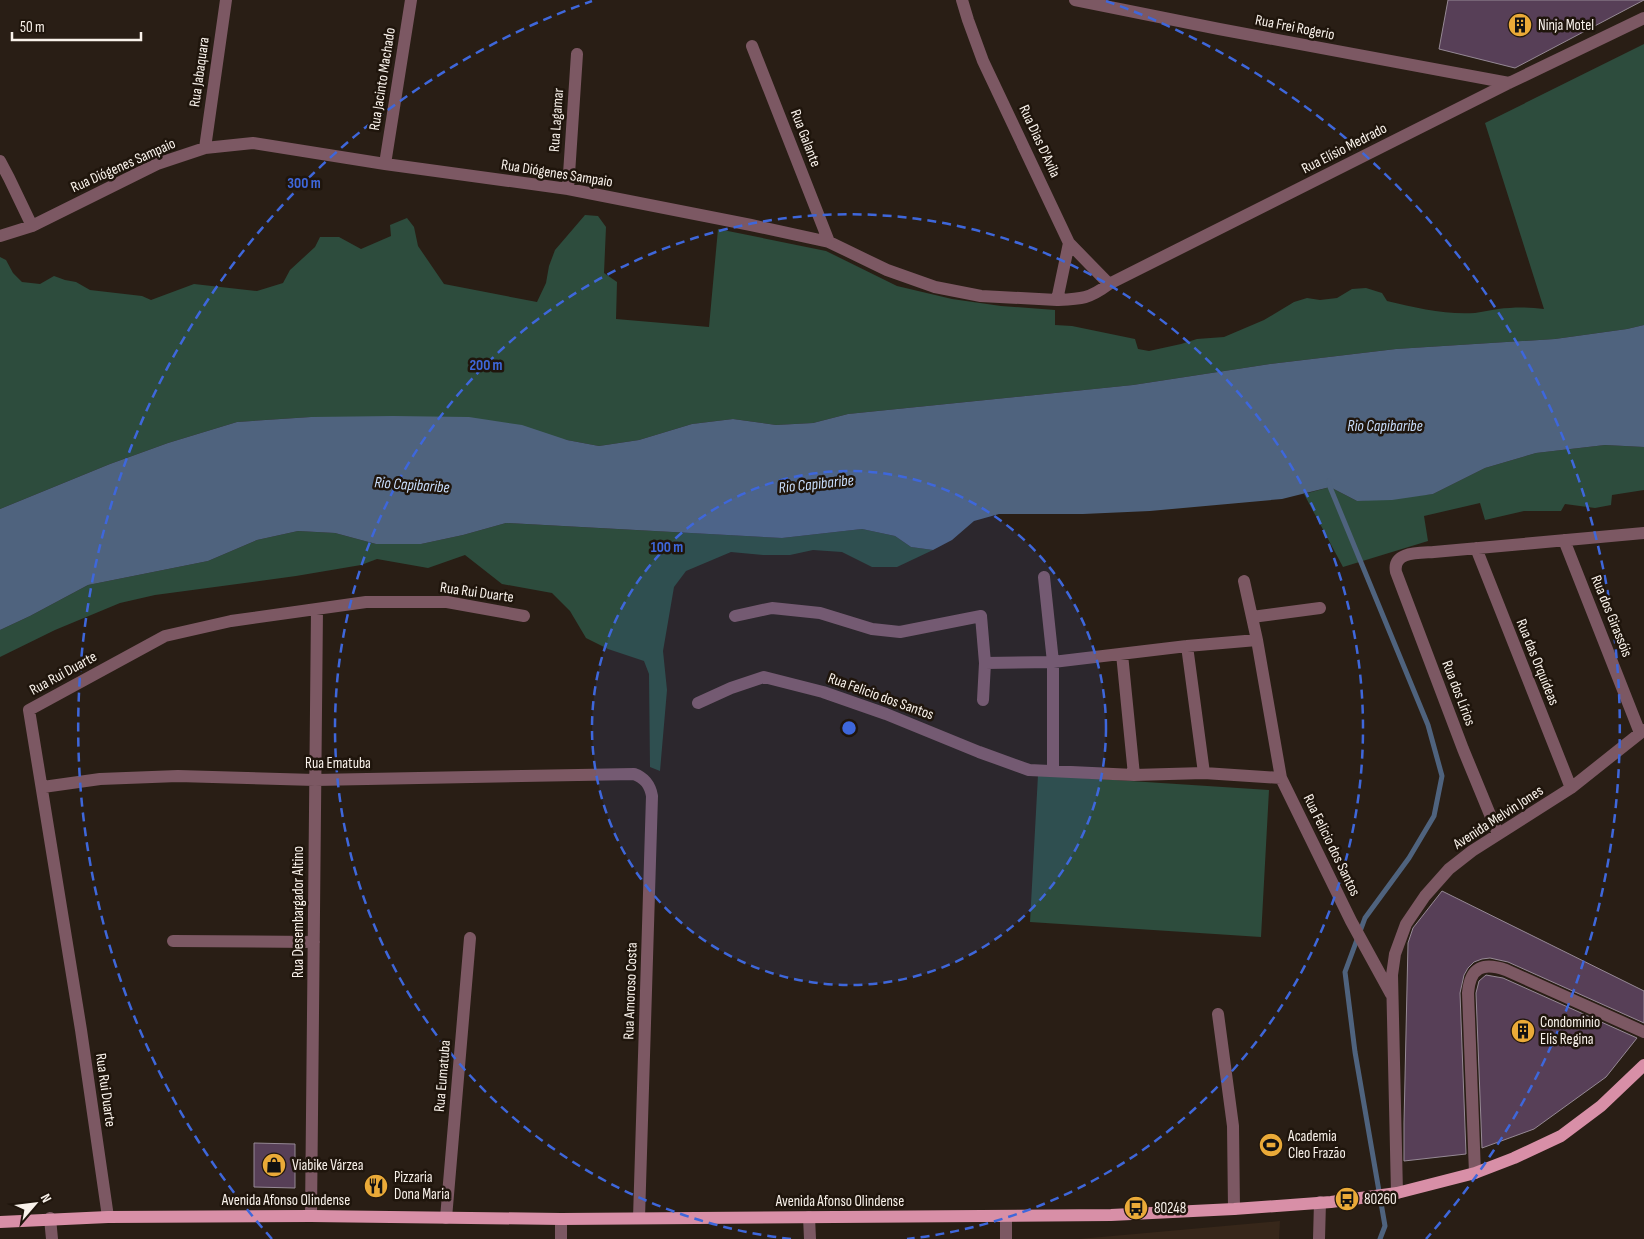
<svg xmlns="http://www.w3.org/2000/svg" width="1644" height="1239" font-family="'Sofia Sans Condensed',sans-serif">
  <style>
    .built { fill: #37271a }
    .green { fill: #2d4c3d }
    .water { fill: #4f637e }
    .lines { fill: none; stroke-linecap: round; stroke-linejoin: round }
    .stream { stroke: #4f637e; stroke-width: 5 }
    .building { fill: #573f57; stroke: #968995 }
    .minor { stroke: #7c5863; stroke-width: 12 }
    .major { stroke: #d88fa7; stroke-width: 12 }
    .ring { fill: none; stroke: #3e67db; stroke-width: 2.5; stroke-dasharray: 9 6 }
    .labels { text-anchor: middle; stroke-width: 5; stroke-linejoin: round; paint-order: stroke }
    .poi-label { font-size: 15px; fill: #f9f2eb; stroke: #1f150c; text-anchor: start }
    .street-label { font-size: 15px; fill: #f9f2eb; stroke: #1f150c }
    .water-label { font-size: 16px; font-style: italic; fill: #c8ddfb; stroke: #1f150c }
    .centre { fill: #3e67db; stroke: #1f150c; stroke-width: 2.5 }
    .ring-label { font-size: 15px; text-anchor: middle; font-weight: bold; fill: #3e67db; stroke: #1f150c; stroke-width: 5; stroke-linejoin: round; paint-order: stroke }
  </style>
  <rect width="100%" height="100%" fill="#291e15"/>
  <path class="built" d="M 1280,1221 L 1279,1239 L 1079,1239 Z"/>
  <path class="green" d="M 1644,44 L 1644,325 L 1627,329 L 1555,339 L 1396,349 L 1270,364 L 1133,385 L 848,414 L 813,423 L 776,425 L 733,419 L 692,424 L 639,440 L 599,446 L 567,440 L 311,417 L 237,422 L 168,443 L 110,464 L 0,509 L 0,257 L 6,260 L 13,273 L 22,282 L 40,284 L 54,276 L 65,280 L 76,282 L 90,290 L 142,296 L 151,300 L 194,284 L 257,291 L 283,283 L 290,270 L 315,247 L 320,237 L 339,237 L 361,249 L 391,236 L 390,225 L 407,218 L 414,227 L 418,246 L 444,284 L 537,302 L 546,283 L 549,266 L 555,250 L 585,215 L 598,216 L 606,227 L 604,273 L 617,282 L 616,319 L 709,327 L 718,229 L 826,251 L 897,286 L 952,299 L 1001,306 L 1055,310 L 1055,325 L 1072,326 L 1135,339 L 1138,349 L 1149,351 L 1181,344 L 1197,339 L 1224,337 L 1264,320 L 1294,302 L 1307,298 L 1320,300 L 1337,298 L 1352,289 L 1366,288 L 1382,293 L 1387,301 C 1416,308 1446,315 1475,313 C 1483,312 1490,310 1498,309 C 1514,307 1529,307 1544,309 L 1485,123 Z
    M 1605,445 L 1644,447 L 1644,490 L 1612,495 L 1611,505 L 1595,508 L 1565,504 L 1561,511 L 1524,511 L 1485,520 L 1480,503 L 1424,516 L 1428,541 L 1343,567 L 1304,494 L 1330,487 L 1357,501 L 1433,494 L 1485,468 L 1536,453 Z
    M 506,523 L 782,538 L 862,529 L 895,536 L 911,547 L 933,550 L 897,567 L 872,567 L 842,552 L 813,550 L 790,555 L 763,555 L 731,552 L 686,571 L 674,587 L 663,651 L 667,690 L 660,771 L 650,767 L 649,674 L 644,661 L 608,649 L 586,638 L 570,611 L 552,593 L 502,584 L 465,555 L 428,568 L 377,559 L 361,565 L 296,576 L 155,595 L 120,603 L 55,630 L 0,657 L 0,630 L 30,616 L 88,585 L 208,561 L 257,540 L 298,531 L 335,533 L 376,544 L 421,544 L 463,535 Z
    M 1038,775 L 1269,790 L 1261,937 L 1030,922 Z"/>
  <path class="water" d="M 1644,325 L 1644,447 L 1605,445 L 1536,453 L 1485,468 L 1433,494 L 1392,500 L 1357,501 L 1330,487 L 1282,499 L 1150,511 L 1083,514 L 999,514 L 974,521 L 952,540 L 933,550 L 911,547 L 895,536 L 862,529 L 782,538 L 506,523 L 463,535 L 421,544 L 376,544 L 335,533 L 298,531 L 257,540 L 208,561 L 88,585 L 30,616 L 0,630 L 0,509 L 110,464 L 168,443 L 237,422 L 311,417 L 393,416 L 469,417 L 522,425 L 567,440 L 599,446 L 639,440 L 692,424 L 733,419 L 776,425 L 813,423 L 848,414 L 1133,385 L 1270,364 L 1396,349 L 1555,339 L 1627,329 Z"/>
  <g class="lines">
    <path class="stream" d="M 1329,481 L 1330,487 L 1428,725 L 1442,776 L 1434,816 L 1409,858 L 1365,918 L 1345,972 L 1355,1052 L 1385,1226 L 1380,1239"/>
  </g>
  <path class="building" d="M 1448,0 L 1644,0 L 1515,68 L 1439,49 Z
    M 1442,891 L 1644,991 L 1644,1023 L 1508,962 L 1490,958 L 1482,959 L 1474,962 L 1468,968 L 1464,975 L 1460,993 L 1466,1154 L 1404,1161 L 1404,1123 L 1408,943 L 1413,928 Z
    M 1486,975 L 1503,978 L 1637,1038 L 1606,1077 L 1534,1129 L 1482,1148 L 1476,993 L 1479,981 Z
    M 254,1143 L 295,1144 L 295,1188 L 254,1187 Z"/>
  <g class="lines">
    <path class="minor" d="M 962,0 L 968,20 L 983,61 L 1069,243 L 1109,284
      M 1075,0 L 1219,29 L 1509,83
      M 752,46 L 829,242
      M 205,148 L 226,0
      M 0,161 L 9,178 L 32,226
      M 385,164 L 411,0
      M 568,189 L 577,54
      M 0,236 L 32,226 L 157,164 L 205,148 L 253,143 L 385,164 L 568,189 L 751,225 L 829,242 L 887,270 L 935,287 L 981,296 L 1057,300 L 1069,243
      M 1057,300 C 1081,299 1089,299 1109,284 L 1509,83 L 1644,18
      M 1564,540 L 1640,733
      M 1476,548 L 1571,788
      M 1044,577 L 1053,662 L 1053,771
      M 1244,581 L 1257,640 L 1281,778 L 1351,921 L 1391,994
      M 735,616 L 772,608 L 820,613 L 872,629 L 900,632 L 981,616 L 985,663 L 983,700
      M 1252,617 L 1320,608
      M 1187,646 L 1204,773
      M 1122,654 L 1134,775
      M 985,663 L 1053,662 L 1187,646 L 1257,640
      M 698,703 L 731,688 L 764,677 L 823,692 L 886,714 L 979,752 L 1029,770 L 1134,775 L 1204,773 L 1281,778
      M 43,787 L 100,779 L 178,776 L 315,780 L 634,774 C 645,778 650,785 652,796 L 639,1218
      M 1498,834 L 1463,749 L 1396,572 C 1392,551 1420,553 1434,552 L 1644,533
      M 173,941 L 314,942
      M 1218,1014 L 1233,1126 L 1234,1209
      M 1475,1173 L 1468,993 C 1470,967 1483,962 1506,970 L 1644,1032
      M 1397,1193 L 1392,975 L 1395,954 L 1406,924 L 1425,896 L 1449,869 L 1472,851 L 1571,788 L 1644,730
      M 311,1216 L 317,609
      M 108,1217 L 81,1030 L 29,710 L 165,636 L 231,621 L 366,602 L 447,602 L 524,616
      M 809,1217 L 810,1239
      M 50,1218 L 52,1239
      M 446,1218 L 470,938
      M 561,1219 L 561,1239
      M 1006,1239 L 1006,1216
      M 1319,1239 L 1320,1202"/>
    <path class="major" d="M 0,1222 L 108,1217 L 311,1216 L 561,1219 L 1111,1215 L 1234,1209 L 1331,1202 L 1397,1193 L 1475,1173 L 1514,1158 L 1561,1136 L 1601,1106 L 1644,1065"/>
  </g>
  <circle cx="849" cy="728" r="257" fill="#3e67db" fill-opacity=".12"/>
  <g class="ring">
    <circle cx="849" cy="728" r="257"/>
    <path d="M791 1239A514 514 0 1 1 907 1239"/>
    <path d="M272 1239A771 771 0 0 1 592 1M1106 1A771 771 0 0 1 1426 1239"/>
  </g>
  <defs>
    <g id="building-disc" transform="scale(1.25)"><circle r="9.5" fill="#eaaa38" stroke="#1f150c"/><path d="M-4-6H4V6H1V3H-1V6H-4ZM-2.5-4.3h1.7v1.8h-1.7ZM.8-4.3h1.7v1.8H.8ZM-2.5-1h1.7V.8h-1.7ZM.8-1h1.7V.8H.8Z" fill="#111"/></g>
    <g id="stadium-disc" transform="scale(1.25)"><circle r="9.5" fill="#eaaa38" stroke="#1f150c"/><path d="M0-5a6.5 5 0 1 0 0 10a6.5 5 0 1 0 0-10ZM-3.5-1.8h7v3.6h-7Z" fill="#111"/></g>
    <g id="shop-disc" transform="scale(1.25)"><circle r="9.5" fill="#eaaa38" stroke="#1f150c"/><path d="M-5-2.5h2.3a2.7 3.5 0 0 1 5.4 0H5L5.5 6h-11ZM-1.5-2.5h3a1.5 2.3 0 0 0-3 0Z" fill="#111"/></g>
    <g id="restaurant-disc" transform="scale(1.25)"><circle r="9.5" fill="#eaaa38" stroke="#1f150c"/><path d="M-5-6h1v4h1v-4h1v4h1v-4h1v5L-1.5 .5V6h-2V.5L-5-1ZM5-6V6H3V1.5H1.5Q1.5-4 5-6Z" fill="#111"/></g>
    <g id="bus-disc" transform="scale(1.25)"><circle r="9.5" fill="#eaaa38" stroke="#1f150c"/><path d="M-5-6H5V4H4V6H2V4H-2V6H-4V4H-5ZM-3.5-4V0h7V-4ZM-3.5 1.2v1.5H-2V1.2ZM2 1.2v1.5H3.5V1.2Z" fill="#111"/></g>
  </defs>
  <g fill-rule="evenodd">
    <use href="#building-disc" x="1520" y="25"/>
    <use href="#building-disc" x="1523" y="1031"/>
    <use href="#stadium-disc" x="1271" y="1145"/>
    <use href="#shop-disc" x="274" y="1165"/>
    <use href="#restaurant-disc" x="376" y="1186"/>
    <use href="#bus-disc" x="1347" y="1199"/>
    <use href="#bus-disc" x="1136" y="1208"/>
  </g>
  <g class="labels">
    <g class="poi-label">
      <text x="1538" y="30">Ninja Motel</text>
      <text x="1540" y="1027">Condominio<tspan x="1540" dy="17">Elis Regina</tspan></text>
      <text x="1288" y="1141">Academia<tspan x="1288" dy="17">Cleo Frazão</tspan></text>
      <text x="292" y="1170">Viabike Várzea</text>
      <text x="394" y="1182">Pizzaria<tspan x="394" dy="17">Dona Maria</tspan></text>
      <text x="1364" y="1204">80260</text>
      <text x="1154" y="1213">80248</text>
    </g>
    <g class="street-label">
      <text transform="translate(1295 27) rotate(11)" y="5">Rua Frei Rogerio</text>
      <text transform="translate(199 72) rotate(-82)" y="5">Rua Jabaquara</text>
      <text transform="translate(382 79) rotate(-81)" y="5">Rua Jacinto Machado</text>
      <text transform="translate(556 120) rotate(-86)" y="5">Rua Lagamar</text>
      <text transform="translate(806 138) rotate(69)" y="5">Rua Galante</text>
      <text transform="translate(1040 141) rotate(65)" y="5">Rua Dias D'Avila</text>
      <text transform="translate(1344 148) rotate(-27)" y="5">Rua Elísio Medrado</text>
      <text transform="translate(123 165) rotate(-24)" y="5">Rua Diógenes Sampaio</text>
      <text transform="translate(557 173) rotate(9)" y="5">Rua Diógenes Sampaio</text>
      <text transform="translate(477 592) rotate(8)" y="5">Rua Rui Duarte</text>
      <text transform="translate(1612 616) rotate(68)" y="5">Rua dos Girassóis</text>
      <text transform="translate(1538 662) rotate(68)" y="5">Rua das Orquídeas</text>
      <text transform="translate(63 673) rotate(-29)" y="5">Rua Rui Duarte</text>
      <text transform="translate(1459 693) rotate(69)" y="5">Rua dos Lírios</text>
      <text transform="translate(881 696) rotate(20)" y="5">Rua Felicio dos Santos</text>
      <text x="338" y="768">Rua Ematuba</text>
      <text transform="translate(1498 817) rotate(-33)" y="5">Avenida Melvin Jones</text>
      <text transform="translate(1332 845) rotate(64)" y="5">Rua Felicio dos Santos</text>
      <text transform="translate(298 912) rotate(-90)" y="5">Rua Desembargador Altino</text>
      <text transform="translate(630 991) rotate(-88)" y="5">Rua Amoroso Costa</text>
      <text transform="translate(442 1076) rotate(-85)" y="5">Rua Eumatuba</text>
      <text transform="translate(106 1090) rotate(82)" y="5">Rua Rui Duarte</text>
      <text x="286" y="1205">Avenida Afonso Olindense</text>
      <text x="840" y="1206">Avenida Afonso Olindense</text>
    </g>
    <g class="water-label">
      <text x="1385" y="431">Rio Capibaribe</text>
      <text transform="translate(816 483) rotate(-6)" y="6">Rio Capibaribe</text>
      <text transform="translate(412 484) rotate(4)" y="6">Rio Capibaribe</text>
    </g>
  </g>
  <circle cx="849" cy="728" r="8" class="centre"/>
  <g class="ring-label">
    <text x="304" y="188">300 m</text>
    <text x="486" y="370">200 m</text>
    <text x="667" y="552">100 m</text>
  </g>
  <g transform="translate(35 1204) rotate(62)" stroke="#1f150c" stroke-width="4" paint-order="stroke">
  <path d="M0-4L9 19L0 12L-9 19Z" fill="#f9f2eb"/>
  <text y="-8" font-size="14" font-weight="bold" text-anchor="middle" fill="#f9f2eb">N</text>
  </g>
  <path d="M12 32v8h129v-8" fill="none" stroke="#f9f2eb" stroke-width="2.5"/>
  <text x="20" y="32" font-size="15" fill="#f9f2eb" stroke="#1f150c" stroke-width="4" paint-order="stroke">50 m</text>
</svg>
